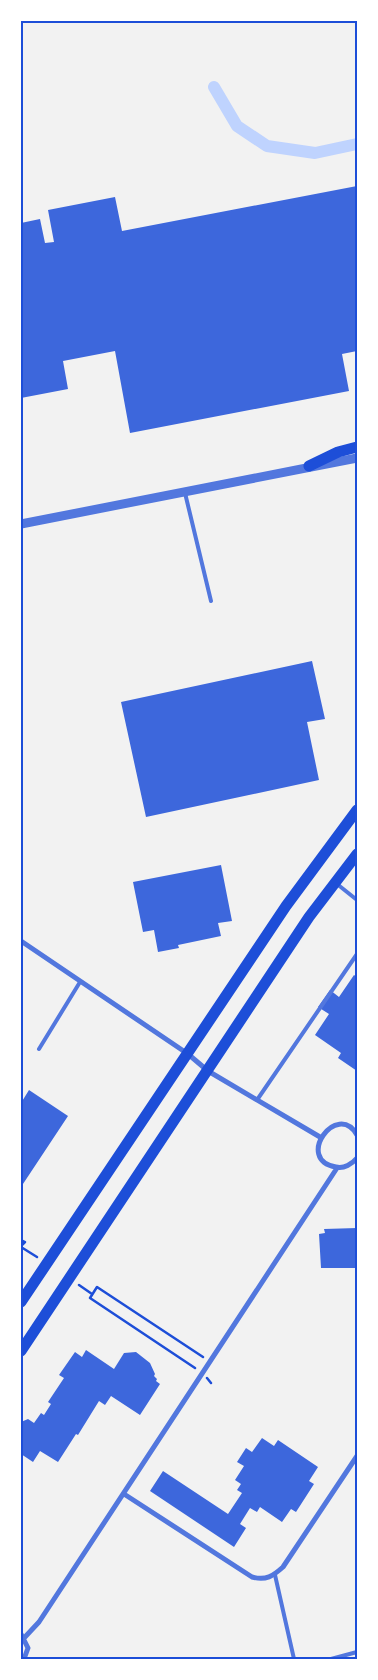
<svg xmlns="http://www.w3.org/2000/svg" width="378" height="1680" font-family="Karla,sans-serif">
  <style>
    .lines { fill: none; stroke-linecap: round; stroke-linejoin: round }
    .canal { stroke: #bfd3fe; stroke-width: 12 }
    .building { fill: #3d67dc }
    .path { stroke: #1d4ed8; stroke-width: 2.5 }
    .service { stroke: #5277de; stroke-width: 4 }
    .minor { stroke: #5277de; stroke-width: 5 }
    .tertiary { stroke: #5277de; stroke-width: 9 }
    .primary { stroke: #1d4ed8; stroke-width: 11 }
    .neatline { fill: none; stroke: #1d4ed8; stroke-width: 2 }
  </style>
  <rect width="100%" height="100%" fill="#f2f2f2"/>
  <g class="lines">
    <path class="canal" d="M 214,87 L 237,126 L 267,146 L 315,153 L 357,144"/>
  </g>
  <path class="building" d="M 357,186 L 357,351 L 342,354 L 349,391 L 130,433 L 115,351 L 63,361 L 68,389 L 21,398 L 21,223 L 40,219 L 45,243 L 54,242 L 48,210 L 115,197 L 122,231 Z
    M 312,661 L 325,719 L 307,722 L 319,780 L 146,817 L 121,702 Z
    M 221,865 L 232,921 L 218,923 L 221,936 L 178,945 L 179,948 L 158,952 L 154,930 L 143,932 L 133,882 Z
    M 354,975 L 357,977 L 357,1071 L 338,1058 L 341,1053 L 315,1035 L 329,1014 L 318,1007 L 330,990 L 339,997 Z
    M 29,1090 L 68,1116 L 21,1187 L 21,1103 Z
    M 357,1228 L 357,1268 L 321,1268 L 319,1234 L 325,1233 L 324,1229 Z
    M 86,1350 L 114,1369 L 124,1353 L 136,1352 L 150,1363 L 155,1374 L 154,1376 L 157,1379 L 156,1381 L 160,1384 L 140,1415 L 111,1396 L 105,1405 L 99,1401 L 78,1435 L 76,1434 L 58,1462 L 40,1451 L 33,1462 L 21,1454 L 21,1422 L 28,1419 L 34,1423 L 41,1413 L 44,1415 L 51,1404 L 48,1402 L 64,1378 L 59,1375 L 75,1352 L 82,1357 Z
    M 262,1438 L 274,1446 L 278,1440 L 318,1467 L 309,1481 L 314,1484 L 296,1512 L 291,1509 L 282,1522 L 260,1507 L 257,1512 L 250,1508 L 240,1524 L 246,1528 L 234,1547 L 150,1491 L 163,1471 L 228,1514 L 242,1493 L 237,1490 L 241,1484 L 235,1480 L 244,1466 L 237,1462 L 246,1448 L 252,1452 Z"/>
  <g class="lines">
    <path class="path" d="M 21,1240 L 25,1242 L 21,1246
      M 21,1247 L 37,1257
      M 79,1285 L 92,1294
      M 195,1368 L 90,1298 L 97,1287 L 203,1357
      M 207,1378 L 211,1383"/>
    <path class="service" d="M 185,493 L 211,601
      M 337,884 L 357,900
      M 39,1049 L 80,982
      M 257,1100 L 357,954
      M 275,1575 L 294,1659
      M 331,1659 L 357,1652"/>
    <path class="minor" d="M 21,941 L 188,1054 L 208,1071 L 320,1137
      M 357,1135 C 337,1100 294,1160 336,1167 C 344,1169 352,1164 357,1158
      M 124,1494 L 252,1577 C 266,1581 273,1576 283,1567 L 357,1456
      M 21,1634 L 28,1648 L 24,1659
      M 25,1637 L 39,1622 L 337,1168"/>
    <path class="tertiary" d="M 21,524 L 357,458"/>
    <path class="primary" d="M 309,466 L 338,452 L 357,447
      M 21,1302 L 286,906 L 357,810
      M 21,1351 L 309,917 L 357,854"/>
  </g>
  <rect width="378" height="1680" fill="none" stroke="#ffffff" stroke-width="45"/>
  <rect x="22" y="22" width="334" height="1636" class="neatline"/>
</svg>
